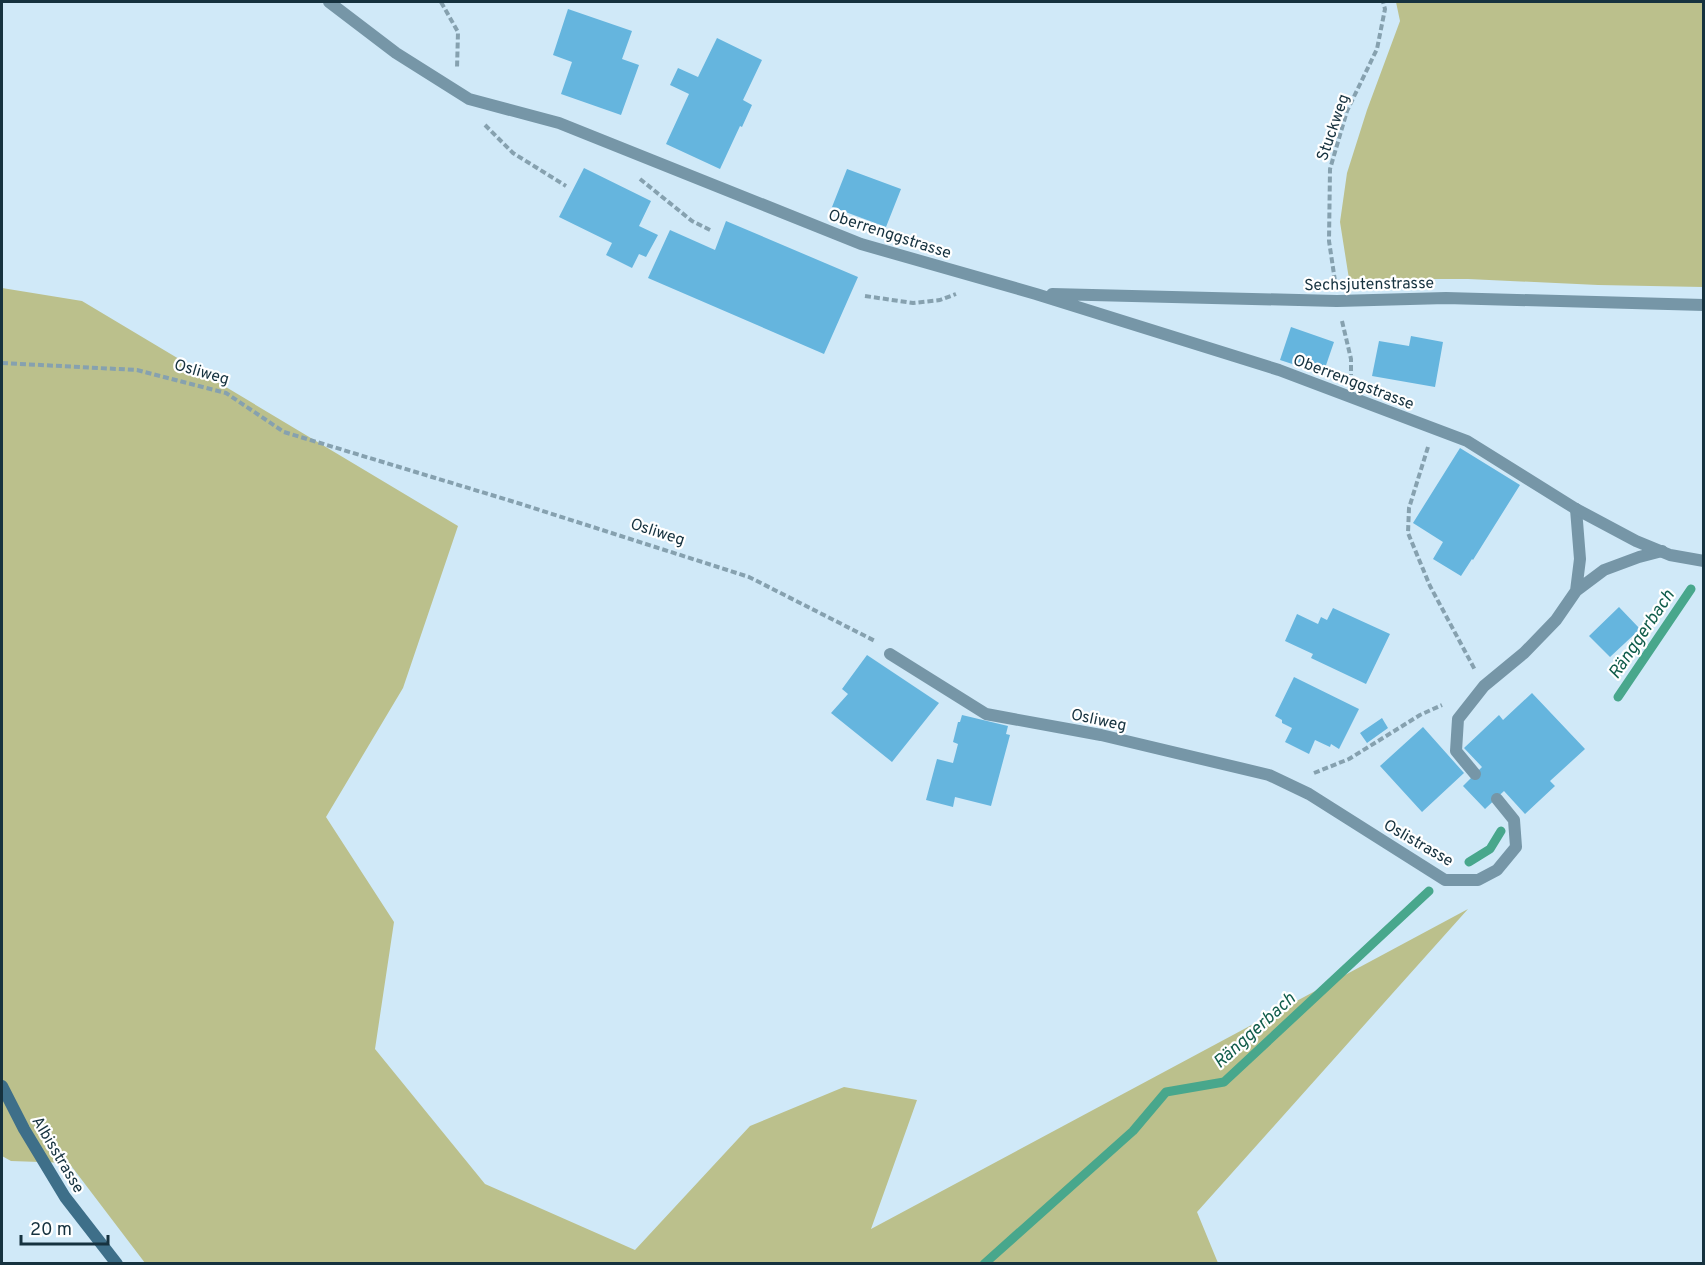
<svg xmlns="http://www.w3.org/2000/svg" width="1705" height="1265" font-family="Overpass,sans-serif">
  <style>
    .green { fill: #bbc08c }
    .lines { fill: none; stroke-linecap: round; stroke-linejoin: round }
    .stream { stroke: #48a78c; stroke-width: 9 }
    .building { fill: #65b5de }
    .path { stroke: #86a1af; stroke-width: 4; stroke-dasharray: 6 3; stroke-linecap: butt }
    .lane { stroke: #7696a7; stroke-width: 12 }
    .street { stroke: #7696a7; stroke-width: 12 }
    .secondary { stroke: #3e6f89; stroke-width: 12 }
    .labels { text-anchor: middle; stroke-width: 4.5; stroke-linejoin: round; paint-order: stroke }
    .street-label { font-size: 16px; fill: #16323f; stroke: #fff }
    .water-label { font-size: 18px; font-style: italic; fill: #115d4b; stroke: #fff }
  </style>
  <rect width="100%" height="100%" fill="#d0e9f8"/>
  <path class="green" d="M 1396,2 L 1703,2 L 1703,287 L 1598,285 L 1468,279 L 1349,279 L 1340,222 L 1347,173 L 1367,110 L 1400,21 Z
    M 2,288 L 82,301 L 458,526 L 403,688 L 326,817 L 394,922 L 375,1049 L 485,1184 L 635,1250 L 750,1126 L 844,1087 L 917,1100 L 871,1229 L 1468,909 L 1197,1212 L 1218,1263 L 145,1263 L 69,1163 L 11,1161 L 2,1156 Z"/>
  <g class="lines">
    <path class="stream" d="M 1618,697 L 1691,589
      M 1469,862 L 1490,849 L 1501,831
      M 984,1264 L 1133,1131 L 1166,1092 L 1224,1082 L 1429,891"/>
  </g>
  <path class="building" d="M 568,9 L 632,31 L 622,59 L 639,65 L 621,115 L 561,94 L 572,62 L 553,55 Z
    M 717,38 L 762,60 L 743,100 L 752,105 L 742,127 L 740,126 L 720,169 L 666,144 L 689,94 L 670,85 L 678,68 L 698,77 Z
    M 584,168 L 651,201 L 639,226 L 658,235 L 646,257 L 639,254 L 632,268 L 606,255 L 612,243 L 559,217 Z
    M 847,169 L 901,189 L 886,227 L 832,207 Z
    M 726,221 L 858,277 L 824,354 L 648,278 L 670,230 L 715,250 Z
    M 1291,327 L 1334,342 L 1323,374 L 1280,360 Z
    M 1411,336 L 1443,342 L 1435,387 L 1372,376 L 1379,341 L 1409,346 Z
    M 1460,448 L 1520,485 L 1473,560 L 1472,559 L 1461,576 L 1433,559 L 1443,542 L 1413,523 Z
    M 1619,607 L 1640,629 L 1610,657 L 1589,636 Z
    M 1333,608 L 1390,634 L 1366,684 L 1311,658 L 1313,654 L 1285,641 L 1297,614 L 1318,624 L 1321,617 L 1327,620 Z
    M 867,655 L 939,703 L 892,762 L 831,713 L 848,694 L 842,689 Z
    M 1294,677 L 1359,709 L 1339,749 L 1331,744 L 1330,747 L 1315,740 L 1309,754 L 1285,742 L 1292,728 L 1282,723 L 1282,720 L 1275,716 Z
    M 1532,693 L 1585,749 L 1550,781 L 1555,786 L 1525,814 L 1504,791 L 1485,809 L 1463,786 L 1482,767 L 1464,748 L 1499,715 L 1503,720 Z
    M 962,715 L 1008,726 L 1006,734 L 1010,735 L 991,806 L 955,797 L 953,807 L 926,800 L 937,759 L 953,763 L 958,744 L 953,742 L 958,722 L 960,722 Z
    M 1382,718 L 1388,728 L 1367,743 L 1360,733 Z
    M 1423,727 L 1464,773 L 1422,812 L 1380,766 Z"/>
  <g class="lines">
    <path class="path" d="M 441,2 L 458,32 L 457,69
      M 485,125 L 513,153 L 566,186
      M 640,179 L 692,221 L 712,231
      M 1335,281 L 1329,241 L 1330,169 L 1347,111 L 1377,49 L 1385,9 L 1383,2
      M 865,296 L 913,303 L 940,300 L 956,294
      M 1342,321 L 1351,359 L 1351,375
      M 2,363 L 137,370 L 226,393 L 284,432 L 521,504 L 749,577 L 875,641
      M 1428,447 L 1409,508 L 1408,533 L 1430,586 L 1475,670
      M 1314,773 L 1349,759 L 1420,715 L 1442,705"/>
    <path class="lane" d="M 1576,591 L 1604,570 L 1639,557 L 1662,551
      M 890,654 L 986,714 L 1101,735 L 1269,775 L 1309,794 L 1445,880 L 1478,880 L 1497,870 L 1516,847 L 1514,820 L 1497,799
      M 1475,774 L 1456,751 L 1458,719 L 1484,686 L 1524,653 L 1556,620 L 1576,591 L 1580,559 L 1576,509"/>
    <path class="street" d="M 329,2 L 396,53 L 469,99 L 559,123 L 861,244 L 1036,294 L 1279,370 L 1467,441 L 1576,509 L 1636,541 L 1670,555 L 1704,561
      M 1052,294 L 1337,301 L 1446,298 L 1704,305"/>
    <path class="secondary" d="M 2,1086 L 24,1129 L 65,1197 L 117,1264"/>
  </g>
  <g class="labels">
    <g class="street-label">
      <text transform="translate(1332 127) rotate(-71)" y="6">Stuckweg</text>
      <text transform="translate(890 233) rotate(18)" y="6">Oberrenggstrasse</text>
      <text transform="translate(1369 283) rotate(-1)" y="6">Sechsjutenstrasse</text>
      <text transform="translate(202 371) rotate(16)" y="6">Osliweg</text>
      <text transform="translate(1354 381) rotate(21)" y="6">Oberrenggstrasse</text>
      <text transform="translate(658 531) rotate(18)" y="6">Osliweg</text>
      <text transform="translate(1099 719) rotate(12)" y="6">Osliweg</text>
      <text transform="translate(1419 842) rotate(30)" y="6">Oslistrasse</text>
      <text transform="translate(59 1154) rotate(59)" y="6">Albisstrasse</text>
    </g>
    <g class="water-label">
      <text transform="translate(1641 634) rotate(-56)" y="6">Ränggerbach</text>
      <text transform="translate(1254 1030) rotate(-42)" y="6">Ränggerbach</text>
    </g>
  </g>
  <rect width="1705" height="1265" fill="none" stroke="#16323f" stroke-width="6"/>
  <path d="M21 1235v9h87v-9" fill="none" stroke="#16323f" stroke-width="3"/>
  <text x="30" y="1235" font-size="18" fill="#16323f" stroke="#ffffff" stroke-width="4.5" paint-order="stroke">20 m</text>
</svg>
